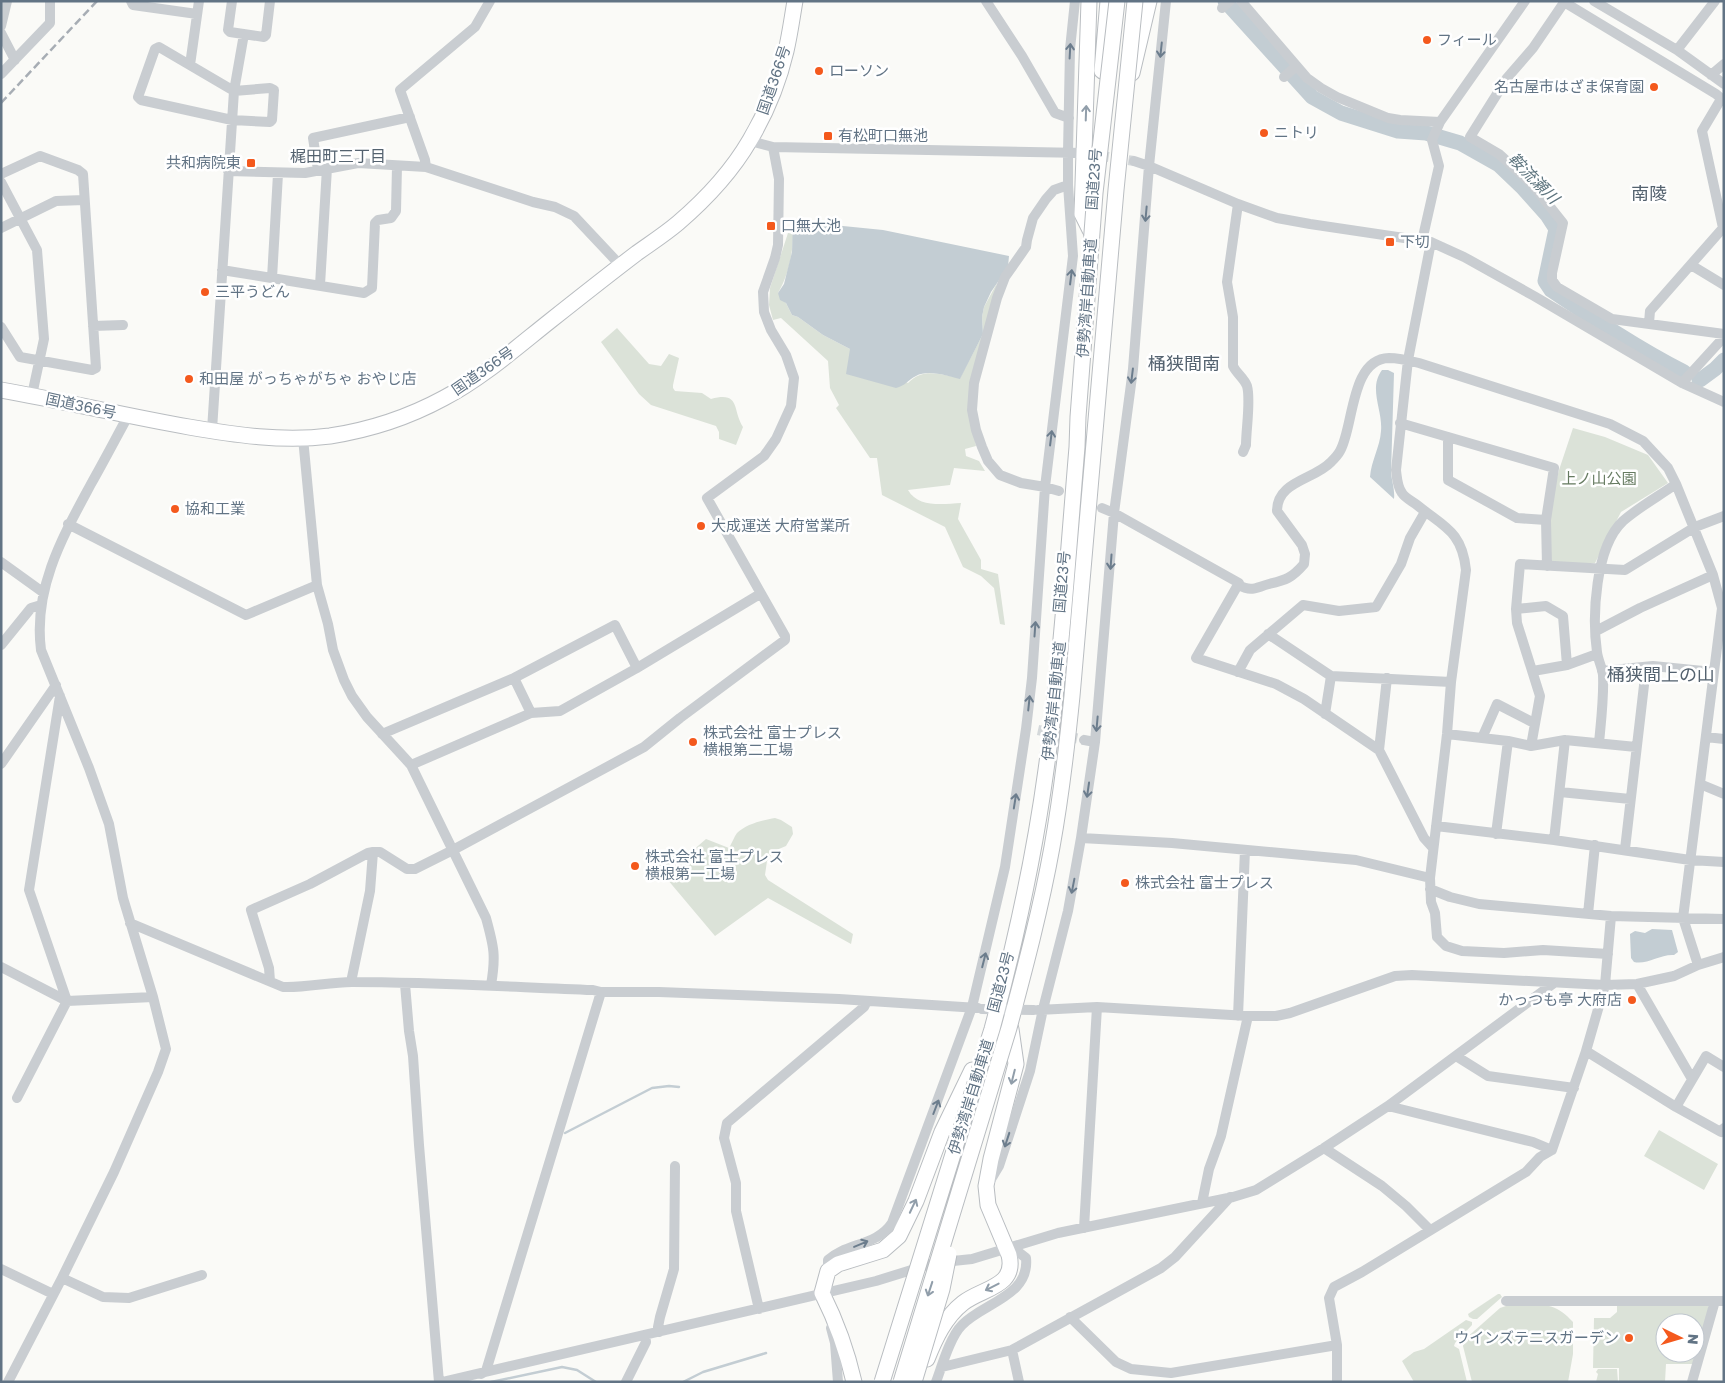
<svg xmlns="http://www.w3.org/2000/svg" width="1725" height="1383" font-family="'Golos Text','Noto Sans JP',sans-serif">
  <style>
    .green { fill: #dbe2d8; fill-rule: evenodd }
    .water { fill: #c3cdd3 }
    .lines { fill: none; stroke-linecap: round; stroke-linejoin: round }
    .stream { stroke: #c3cdd3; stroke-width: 2.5 }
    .river { stroke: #c3cdd3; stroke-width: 15 }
    .minor-tunnel { stroke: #d4d8da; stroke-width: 10; stroke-dasharray: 10 5; stroke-linecap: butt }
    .highway-casing { stroke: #b9bdc1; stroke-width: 17 }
    .minor { stroke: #c9cdd1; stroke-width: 10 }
    .highway { stroke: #fff; stroke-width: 15 }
    .rail { stroke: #a7adb4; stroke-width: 2.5; stroke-dasharray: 8 4; stroke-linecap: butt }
    .highway-bridge-casing { stroke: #b9bdc1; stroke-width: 17; stroke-linecap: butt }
    .minor-bridge { stroke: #c9cdd1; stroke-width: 10 }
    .highway-bridge { stroke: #fff; stroke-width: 15 }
    .oneway { stroke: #6c7d8d }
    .oneway2 { stroke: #919eaa }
    .poi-dot { fill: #f4591d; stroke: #fff; stroke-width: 2 }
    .labels { text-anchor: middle; stroke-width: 5; stroke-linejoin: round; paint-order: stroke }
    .poi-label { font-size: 15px; fill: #627485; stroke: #fff; text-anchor: start }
    .street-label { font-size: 15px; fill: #627485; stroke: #fff }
    .park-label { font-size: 15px; fill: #667b61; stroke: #fff }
    .neighbourhood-label { font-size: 16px; fill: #54626f; stroke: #fff }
    .water-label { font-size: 16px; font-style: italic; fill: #5d747e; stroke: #fff }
    .quarter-label { font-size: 18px; fill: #54626f; stroke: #fff }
  </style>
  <rect width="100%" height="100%" fill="#fafaf7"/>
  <path class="green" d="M 788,233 L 793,234 C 793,254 788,276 778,293 L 786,303 L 792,315 L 798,317 L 823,335 L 850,349 L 908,383 C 924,367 941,375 960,378 L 983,334 L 982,317 L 984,307 L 997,283 L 971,414 L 976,446 L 965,449 L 966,456 L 979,461 L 985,471 L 954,468 L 950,485 L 908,490 C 918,508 943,504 961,503 L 958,519 L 981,560 L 981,569 L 998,574 L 1005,625 L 1000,624 L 994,588 L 981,576 L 963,567 L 945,527 L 882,495 L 877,458 L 870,458 L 836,408 L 839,405 L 830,388 L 828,361 L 781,318 L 773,320 L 769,305 L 770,288 Z
    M 617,328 L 649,364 L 661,366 L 669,354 L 679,358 L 673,385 L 673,388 L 675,391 L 702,393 L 711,399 C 741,391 732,410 743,427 L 736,445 L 719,439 L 719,432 L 716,426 L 651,405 L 639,394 L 601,342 Z
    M 1573,428 L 1605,437 L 1648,455 L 1668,483 L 1621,512 L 1595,563 L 1547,566 L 1546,520 L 1559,470 Z
    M 775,818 L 781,820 L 792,827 L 793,834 L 786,846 L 774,851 L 767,861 L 765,875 L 768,880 L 853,934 L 851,944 L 768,898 L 715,936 L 662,873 L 656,869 L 668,855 L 691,852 L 706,839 L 729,848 C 732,843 734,837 737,833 C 746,824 763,820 775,818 Z
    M 1659,1130 L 1718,1164 L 1704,1190 L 1644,1156 Z
    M 1498,1294 L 1500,1294 L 1502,1297 L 1477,1319 L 1473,1319 L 1469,1317 L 1468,1314 Z
    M 1512,1304 C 1538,1305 1554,1300 1573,1322 L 1573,1354 L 1568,1382 L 1472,1382 L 1463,1346 L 1464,1340 L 1500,1308 Z
    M 1617,1304 L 1707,1305 L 1709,1307 L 1693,1364 L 1666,1364 L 1665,1382 L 1619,1382 L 1619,1368 L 1593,1368 L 1594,1318 L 1610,1318 L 1617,1312 ZM 1665,1323 L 1695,1323 L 1695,1353 L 1665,1353 Z
    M 1466,1320 L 1472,1322 L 1472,1325 L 1455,1343 L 1454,1346 L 1459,1349 L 1467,1382 L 1414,1382 L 1402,1361 L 1414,1352 L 1424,1349 Z
    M 1598,1369 L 1617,1369 L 1618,1382 L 1596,1382 L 1598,1374 L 1596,1372 Z"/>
  <path class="water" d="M 793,221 L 883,230 L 1009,256 L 1008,267 L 991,292 L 984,307 L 982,317 L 983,334 L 960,379 C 948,376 928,369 916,376 C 908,380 905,386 896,388 L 846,374 L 850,349 L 823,335 L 798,317 L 792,315 L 786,303 L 780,300 L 778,293 L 784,284 L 792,252 Z
    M 1382,370 L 1388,370 L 1394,373 L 1391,473 C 1392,482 1395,490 1394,499 L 1370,477 C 1371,461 1380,447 1381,431 C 1383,410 1368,389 1382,370 Z
    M 1652,929 L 1672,930 L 1678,952 L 1674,955 C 1660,954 1647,965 1634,962 L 1631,958 L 1630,934 L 1635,931 L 1645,933 Z"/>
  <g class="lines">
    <path class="stream" d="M 565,1133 L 652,1088 L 669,1086 L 679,1087
      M 491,1382 L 562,1367 L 577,1370 L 596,1382
      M 683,1382 L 703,1372 L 766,1353"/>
    <path class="river" d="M 1225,1 L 1312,97 L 1341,113 L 1398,131 L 1426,133 L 1460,143 L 1499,165 L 1522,187 L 1547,215 L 1556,229 L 1545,281 L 1551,290 C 1594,319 1637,348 1684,372
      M 1699,380 L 1700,380 L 1715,369 L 1724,360"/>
    <path class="minor-tunnel" d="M 1084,153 L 1134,161
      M 1038,730 L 1084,740"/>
    <g class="highway-casing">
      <path id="highway" d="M 1089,1 L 1082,214 L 1090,230
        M 1102,71 L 1108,1
        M 1132,73 L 1149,1
        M 1,390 C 64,401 126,416 189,427 C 235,435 283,442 330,436 C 369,430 409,417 444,398 C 482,378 516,348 550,321 C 579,298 608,275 637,253 C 651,243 665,234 678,223 C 706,199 732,171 750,140 C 766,113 779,81 786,51 C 790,34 792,18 795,1
        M 927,1359 C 935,1339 945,1317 963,1303 C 982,1288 1017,1287 1009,1255 L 988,1205 L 986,1186 L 991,1159 L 1016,1064 L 1011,1029
        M 854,1382 C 847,1351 836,1321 822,1293 L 828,1271 L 838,1264 L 883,1250 L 899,1236 L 916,1201 L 942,1132 L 972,1070"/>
    </g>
    <path class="minor" d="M 131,1 L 133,5 L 197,14
      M 232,1 L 228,30 L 230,32 L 264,37 L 266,35 L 270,1
      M 986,1 L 1022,56 L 1055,113 L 1069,118
      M 1241,1 L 1307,78 L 1321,88 L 1337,97 L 1388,118 L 1400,120 L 1440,122
      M 1565,1 L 1533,48 L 1507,78 L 1470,137 L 1499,154 L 1532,184 L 1563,223 L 1552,273 L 1552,280 L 1557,287 L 1612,319 L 1724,334
      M 1594,1 L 1677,50 L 1724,84
      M 1564,2 L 1716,94 L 1724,101
      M 1222,8 L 1230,1
      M 1,26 L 7,1
      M 1,33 L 15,60
      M 159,47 L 234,91 L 270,88 L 274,90 L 272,120 L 270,122 L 232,120 L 141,100 L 138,97 L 155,49 Z
      M 1677,50 L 1715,1
      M 190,65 L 199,1
      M 1,74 L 50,23 L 50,1
      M 1711,75 L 1724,64
      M 1284,77 L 1293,69
      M 750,141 L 773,147 L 1084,153
      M 1134,161 L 1149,166 L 1238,204 L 1277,218 L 1310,224 L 1431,242 L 1464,257 L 1534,296 L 1682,383 L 1724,402
      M 426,167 L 425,160 L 400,90 L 475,27 L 490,1
      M 318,170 L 313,138 L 410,117
      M 228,171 L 305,173 L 358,163 L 426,167 L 533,202 L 555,207 L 574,216 L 621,266
      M 1,174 L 40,156 L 78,170 L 83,174 L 96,368 L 92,370 L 20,357 L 1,327
      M 1,182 L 37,250 L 44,339 L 32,395
      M 1238,204 L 1227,282 L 1233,317 L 1233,366 C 1237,374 1244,378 1247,386 C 1251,400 1246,429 1246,445 L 1243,452
      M 1,228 L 56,201 L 84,200
      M 1422,241 L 1439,166 L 1432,140 L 1440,122 L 1525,1
      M 1431,242 L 1408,360 L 1396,470 C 1397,478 1397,486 1402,493 C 1405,498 1412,501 1417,505 C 1444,527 1462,531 1466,570 L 1451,682 L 1447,734 L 1430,878 L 1431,902 L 1435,913 L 1437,937 L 1446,946 L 1462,951 L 1504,953 L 1543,950 L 1608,954
      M 1691,265 L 1724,285
      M 222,270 L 364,293 L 372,288 L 375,223 L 378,220 L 391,218 L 396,211 L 397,166
      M 272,278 L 278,174
      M 320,285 L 327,168
      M 1649,323 L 1650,311 L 1723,228 L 1702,131 L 1721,99
      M 93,326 L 123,325
      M 1682,383 L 1724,337
      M 1400,423 L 1554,468 L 1546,520 L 1547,566
      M 212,430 L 234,91 L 244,34
      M 1448,437 L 1448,480 L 1517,518 L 1546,520
      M 303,438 L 317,585 L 328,624 L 333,650 L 344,680 L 352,696 L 367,717 L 411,765 L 486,918 C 494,947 496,956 491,985
      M 1059,491 L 1045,487 L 1021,483 L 1000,475 L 988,461 L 982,447 L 976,430 L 972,410 L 974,383 L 997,298 L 1005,277 L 1026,247 L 1027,240 L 1033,218 L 1046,199 L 1054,190 L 1068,185
      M 1102,508 L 1114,513 L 1239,583 L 1196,658 L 1276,684 L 1304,699 L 1379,750 L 1424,838 L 1433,848
      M 68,524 L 246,615 L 317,585
      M 1,562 L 44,593
      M 1238,585 C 1253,592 1254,588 1269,584 C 1286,580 1292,578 1304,564 L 1305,554 L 1302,545 L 1277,511 C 1277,481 1314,480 1331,462 C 1334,459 1338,455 1340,451 C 1354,427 1350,359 1389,358 C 1397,358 1411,361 1419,363 L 1610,424 L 1643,441 L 1668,468 L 1676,484 L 1713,575 L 1722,608 L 1683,918 L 1698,965
      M 1516,609 L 1546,606 L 1563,616 L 1567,665
      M 1596,631 L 1640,608 L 1713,575
      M 1268,634 L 1331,676 L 1451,682
      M 1,645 L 31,608 L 41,605
      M 1533,671 L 1567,665 L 1597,654
      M 1602,671 L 1653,666 L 1713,672
      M 1238,672 L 1250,650 L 1303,605 L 1339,611 L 1376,607 L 1401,564 L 1410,538 L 1425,512
      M 514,678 L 531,713
      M 1325,714 L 1331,676
      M 382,734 L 514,678 L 615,625 L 637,668
      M 1447,734 L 1508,741 L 1531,746 L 1565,740 L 1636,747
      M 1706,737 L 1724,739
      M 1482,738 L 1497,704 L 1534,723
      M 1084,740 L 1095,742
      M 1599,743 C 1601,721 1604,698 1603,675 C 1602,667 1598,660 1597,652 C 1592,617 1595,547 1623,521 C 1639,507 1659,496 1676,484
      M 1531,746 L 1540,696 L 1517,623 L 1516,609 L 1520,564 L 1625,570 L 1695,527 L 1724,516
      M 1379,750 L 1387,678
      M 1,764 L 56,685
      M 411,765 L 531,713 L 560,711 L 637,668 L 760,594
      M 1700,784 L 1724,794
      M 1560,792 L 1630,799
      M 1436,826 L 1554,840 L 1690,860 L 1724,862
      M 1496,834 L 1508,741
      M 1081,838 L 1172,843 L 1356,860 L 1430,878
      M 1554,840 L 1565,740
      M 1625,849 L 1646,668
      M 1430,889 L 1450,897 L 1479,904 L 1611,916 L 1724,919
      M 1588,914 L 1595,845
      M 130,923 L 283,987 C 306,988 329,982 352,982 C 432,982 513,987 593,990 L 601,992 L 659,992 L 839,999 L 978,1008
      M 1,967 L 67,1001 L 153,997
      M 270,981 L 269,968 L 251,910 L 310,884 L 368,853 L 373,852
      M 351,982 L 370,891 L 373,852 L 380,852 L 407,869 L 415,869 L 453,850 L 644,747 L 680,718 L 785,640 L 785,636 L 707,498 L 764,456 L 776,439 L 791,406 L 794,378 L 786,355 L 771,330 L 764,312 L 763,292 L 775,258 L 778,245 L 779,179 L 773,147
      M 405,984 L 409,1031 L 413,1056 L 419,1145 L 439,1382
      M 1637,984 L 1692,1079
      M 1038,1010 L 1097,1007 L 1248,1016 L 1276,1016 L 1290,1013 L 1395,976 L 1412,975 L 1605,985 L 1637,984 L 1674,976 L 1698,965 L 1724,957
      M 1238,1016 L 1245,850
      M 1586,1051 L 1676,1107 L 1721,1132 L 1724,1128
      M 1456,1056 L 1488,1076 L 1574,1088
      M 17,1098 L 67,1001 L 29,890 L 60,696
      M 1388,1106 L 1533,1142 L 1552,1150
      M 1676,1107 L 1706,1056 L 1724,1067
      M 1324,1148 L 1382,1186 L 1406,1206 L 1430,1230
      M 990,1181 L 999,1166 L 1030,1071 L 1043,1009 L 1068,911 L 1081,838 L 1095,742 L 1114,513 L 1133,369 L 1149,166 L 1166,1
      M 1202,1203 L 1209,1169 L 1221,1136 L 1248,1016
      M 1084,1228 L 1097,1007
      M 1,1269 L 53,1294
      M 828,1271 L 828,1260 C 846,1243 877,1246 892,1223 L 972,1007 L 1005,867 L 1026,729 L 1032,678 L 1045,487 L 1073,256 L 1068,185 L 1068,152 L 1070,49 L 1075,1
      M 62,1278 L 103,1297 L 129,1298 L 202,1275
      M 1506,1301 L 1724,1301
      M 759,1309 L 736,1211 L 736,1183 L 724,1138 L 727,1123 L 864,1007 L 867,1001
      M 1070,1317 L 1116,1362 L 1131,1369 L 1171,1373 L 1337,1345
      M 831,1328 L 835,1343 L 838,1382
      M 659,1332 L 658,1327 L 660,1317 L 674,1269 L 675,1166
      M 1012,1350 L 1019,1382
      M 942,1367 L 1012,1350 L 1161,1268 L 1175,1257 L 1230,1197
      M 481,1374 L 486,1371 L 601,992
      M 8,1382 L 62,1278 L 114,1172 L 158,1072 L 166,1049 L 153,997 L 123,898 L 109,824 L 89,768 L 41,650 C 33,588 63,536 91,484 C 104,461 116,438 128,416
      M 442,1382 L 876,1281 L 934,1263 L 972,1259 L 1058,1233 L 1233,1197 L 1256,1190 L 1324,1148 L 1388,1106 L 1554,983
      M 626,1382 L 646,1342 L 645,1335
      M 936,1382 C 942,1366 950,1337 962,1325 C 983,1303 1030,1296 1026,1258 L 1017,1251 L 1008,1248
      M 1337,1382 L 1337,1345 L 1329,1298 L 1334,1287 L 1362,1272 L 1526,1172 L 1540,1157 L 1552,1150 L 1586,1051 L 1605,985 L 1611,916
      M 1692,1382 L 1715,1301"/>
    <use href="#highway" class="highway"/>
    <path class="rail" d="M 1,103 L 97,1"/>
    <g class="highway-bridge-casing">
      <path id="highway-bridge" d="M 882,1382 L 992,1029 C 1015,944 1034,858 1046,770 C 1061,663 1068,555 1077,447 L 1078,417 L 1095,193 L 1117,1
        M 901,1382 L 1009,1028 C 1025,968 1041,908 1052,847 C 1061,797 1067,746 1072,696 L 1116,190 L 1135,1
        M 914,1382 L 942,1289 L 949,1254"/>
    </g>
    <path class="minor-bridge" d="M 982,1009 L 1034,1010"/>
    <use href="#highway-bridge" class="highway-bridge"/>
  </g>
  <defs><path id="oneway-shaft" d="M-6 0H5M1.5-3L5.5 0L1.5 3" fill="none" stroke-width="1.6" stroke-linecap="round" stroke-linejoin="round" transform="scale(1.25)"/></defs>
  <g class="oneway">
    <use href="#oneway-shaft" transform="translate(1161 50) rotate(96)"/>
    <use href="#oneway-shaft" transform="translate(1070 51) rotate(-87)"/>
    <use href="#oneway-shaft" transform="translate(1146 214) rotate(95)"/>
    <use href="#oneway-shaft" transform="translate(1071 277) rotate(-83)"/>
    <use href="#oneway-shaft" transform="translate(1132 376) rotate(97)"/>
    <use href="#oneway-shaft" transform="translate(1051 438) rotate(-83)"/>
    <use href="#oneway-shaft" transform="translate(1111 562) rotate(94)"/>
    <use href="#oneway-shaft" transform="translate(1035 629) rotate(-86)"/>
    <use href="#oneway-shaft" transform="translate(1029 703) rotate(-84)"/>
    <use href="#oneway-shaft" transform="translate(1097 724) rotate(95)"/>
    <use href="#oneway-shaft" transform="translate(1088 790) rotate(98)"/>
    <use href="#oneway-shaft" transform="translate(1015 801) rotate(-81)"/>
    <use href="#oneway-shaft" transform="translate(1073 886) rotate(101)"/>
    <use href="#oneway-shaft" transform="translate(984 960) rotate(-76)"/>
    <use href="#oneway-shaft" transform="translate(936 1107) rotate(-69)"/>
    <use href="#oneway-shaft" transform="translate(1007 1140) rotate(108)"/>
    <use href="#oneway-shaft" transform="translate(861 1244) rotate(-23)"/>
  </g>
  <g class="oneway2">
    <use href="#oneway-shaft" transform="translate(1086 113) rotate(-88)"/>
    <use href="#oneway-shaft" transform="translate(1013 1077) rotate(104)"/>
    <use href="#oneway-shaft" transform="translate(913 1206) rotate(-65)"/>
    <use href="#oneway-shaft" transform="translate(992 1287) rotate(153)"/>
    <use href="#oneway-shaft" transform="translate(930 1289) rotate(108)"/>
  </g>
  <g class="poi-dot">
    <circle cx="1427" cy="40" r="5"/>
    <circle cx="819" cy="71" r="5"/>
    <circle cx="1654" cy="87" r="5"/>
    <circle cx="1264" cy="133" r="5"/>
    <rect x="823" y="131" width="10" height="10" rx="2.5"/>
    <rect x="246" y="158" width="10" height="10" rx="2.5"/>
    <rect x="766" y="221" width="10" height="10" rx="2.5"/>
    <rect x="1385" y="237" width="10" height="10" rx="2.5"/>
    <circle cx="205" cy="292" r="5"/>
    <circle cx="189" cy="379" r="5"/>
    <circle cx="175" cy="509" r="5"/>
    <circle cx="701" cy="526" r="5"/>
    <circle cx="693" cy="742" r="5"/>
    <circle cx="635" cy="866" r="5"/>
    <circle cx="1125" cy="883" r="5"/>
    <circle cx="1632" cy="1000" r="5"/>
    <circle cx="1629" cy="1338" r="5"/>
  </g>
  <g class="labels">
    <g class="poi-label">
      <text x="1437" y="45">フィール</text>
      <text x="829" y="76">ローソン</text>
      <text x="1644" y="92" text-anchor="end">名古屋市はざま保育園</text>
      <text x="1274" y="138">ニトリ</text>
      <text x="838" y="141">有松町口無池</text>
      <text x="241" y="168" text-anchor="end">共和病院東</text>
      <text x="781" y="231">口無大池</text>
      <text x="1400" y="247">下切</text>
      <text x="215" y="297">三平うどん</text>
      <text x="199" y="384">和田屋 がっちゃがちゃ おやじ店</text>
      <text x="185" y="514">協和工業</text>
      <text x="711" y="531">大成運送 大府営業所</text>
      <text x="703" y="738">株式会社 富士プレス<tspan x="703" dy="17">横根第二工場</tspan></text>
      <text x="645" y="862">株式会社 富士プレス<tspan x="645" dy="17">横根第一工場</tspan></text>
      <text x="1135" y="888">株式会社 富士プレス</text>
      <text x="1622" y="1005" text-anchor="end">かっつも亭 大府店</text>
      <text x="1619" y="1343" text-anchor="end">ウインズテニスガーデン</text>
    </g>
    <g class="street-label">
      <text transform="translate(774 80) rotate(-71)" y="5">国道366号</text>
      <text transform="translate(1094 179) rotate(-86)" y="5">国道23号</text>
      <text transform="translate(1087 298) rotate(-86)" y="5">伊勢湾岸自動車道</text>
      <text transform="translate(483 371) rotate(-35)" y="5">国道366号</text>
      <text transform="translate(81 406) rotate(12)" y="5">国道366号</text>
      <text transform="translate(1062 582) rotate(-85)" y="5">国道23号</text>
      <text transform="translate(1054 701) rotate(-84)" y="5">伊勢湾岸自動車道</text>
      <text transform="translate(1001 982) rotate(-75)" y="5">国道23号</text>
      <text transform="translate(971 1097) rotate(-73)" y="5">伊勢湾岸自動車道</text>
    </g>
    <g class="park-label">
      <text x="1599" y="484">上ノ山公園</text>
    </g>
    <g class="neighbourhood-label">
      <text x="338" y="162">梶田町三丁目</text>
    </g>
    <g class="water-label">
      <text transform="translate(1534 178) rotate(45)" y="6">鞍流瀬川</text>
    </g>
    <g class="quarter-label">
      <text x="1649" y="200">南陵</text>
      <text x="1184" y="370">桶狭間南</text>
      <text x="1661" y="681">桶狭間上の山</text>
    </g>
  </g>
  <rect width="1725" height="1383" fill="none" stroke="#627485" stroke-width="5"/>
  <g transform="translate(1680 1338) rotate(95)"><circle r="24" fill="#ffffff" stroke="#c0c7ce"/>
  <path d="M0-4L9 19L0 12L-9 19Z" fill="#f4591d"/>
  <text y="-8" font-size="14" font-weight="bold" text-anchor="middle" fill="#627485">N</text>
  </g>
</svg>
